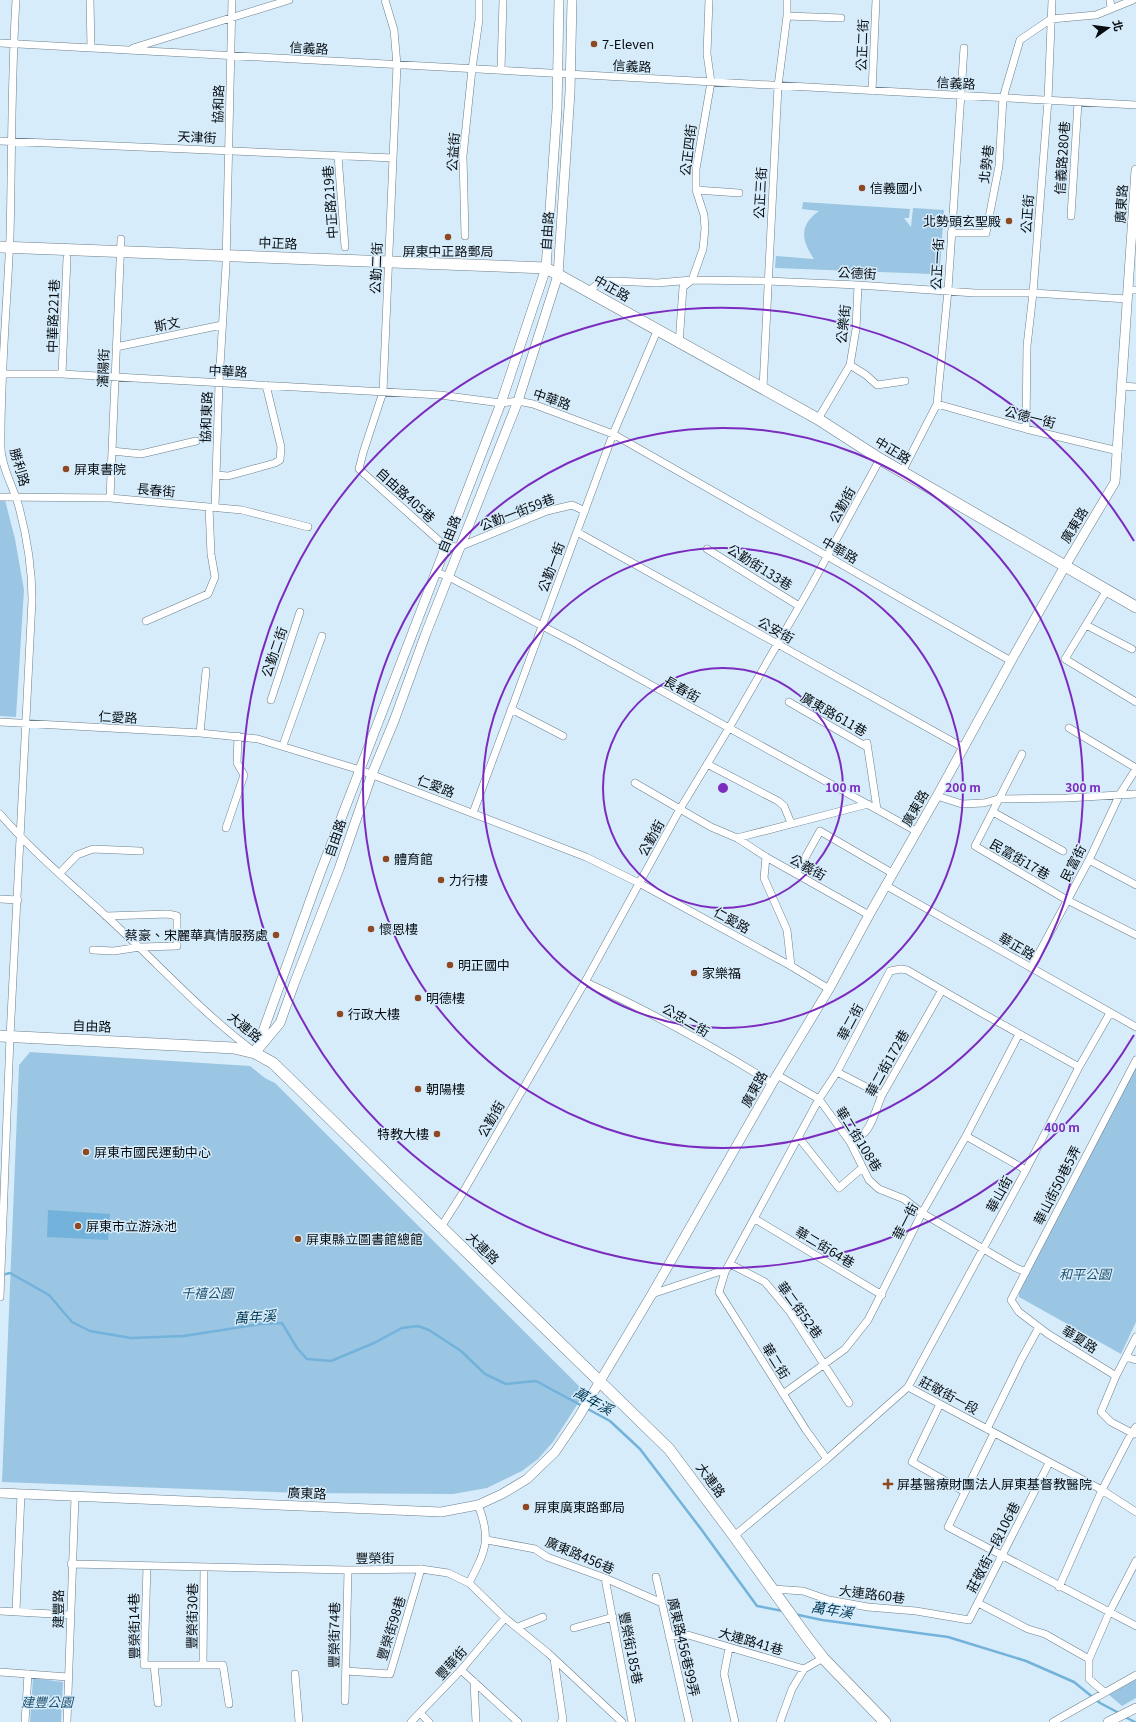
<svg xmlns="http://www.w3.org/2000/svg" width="1136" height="1722" font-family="Georgia,'Noto Sans TC',serif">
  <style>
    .green { fill: #9bc6e3 }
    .water { fill: #72b2db }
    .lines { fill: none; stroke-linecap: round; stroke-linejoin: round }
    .stream { stroke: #72b2db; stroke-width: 2.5 }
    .minor-casing { stroke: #6b7e8b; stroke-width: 8 }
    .tertiary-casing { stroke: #6b7e8b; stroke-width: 10 }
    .primary-casing { stroke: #6b7e8b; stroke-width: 12 }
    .minor { stroke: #fff; stroke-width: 7 }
    .tertiary { stroke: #fff; stroke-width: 9 }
    .primary { stroke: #fff; stroke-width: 11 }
    .ring { fill: none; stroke: #7b2cbf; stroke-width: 2 }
    .poi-dot { fill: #8e4822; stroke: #d7ecfa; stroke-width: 1.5 }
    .labels { text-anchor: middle; stroke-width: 3; stroke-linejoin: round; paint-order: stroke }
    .poi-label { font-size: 13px; fill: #070d12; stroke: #d7ecfa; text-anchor: start }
    .street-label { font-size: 13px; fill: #070d12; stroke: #d7ecfa }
    .park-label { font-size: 13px; font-style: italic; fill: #1f506d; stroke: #d7ecfa }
    .water-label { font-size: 14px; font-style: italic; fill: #023a55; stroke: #d7ecfa }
    .centre { fill: #7b2cbf; stroke: #d7ecfa; stroke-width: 2 }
    .ring-label { font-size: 12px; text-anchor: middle; font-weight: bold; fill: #7b2cbf; stroke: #d7ecfa; stroke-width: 3; stroke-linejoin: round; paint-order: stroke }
  </style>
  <rect width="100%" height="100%" fill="#d7ecfa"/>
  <path class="green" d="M 803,202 L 910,209 L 909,218 L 904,218 L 911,227 L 913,208 L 944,210 L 940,267 L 932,266 L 932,274 L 775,268 L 776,256 L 814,259 C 801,240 799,225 819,211 L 802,209 Z
    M 0,500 L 5,500 L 15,539 L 24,590 L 16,717 L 0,716 Z
    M 30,1052 L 250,1066 L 265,1078 L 275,1083 L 584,1391 L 577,1405 L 553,1442 L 538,1459 L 522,1471 L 487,1488 L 453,1494 L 300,1493 L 2,1482 L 19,1065 Z
    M 1136,1067 L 1136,1322 L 1121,1354 L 1019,1297 L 1019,1289 Z
    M 33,1678 L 63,1682 L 61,1722 L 30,1722 Z
    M 1136,1679 L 1136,1698 L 1122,1706 L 1108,1694 Z"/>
  <path class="water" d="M 48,1210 L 110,1214 L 108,1240 L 47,1237 Z"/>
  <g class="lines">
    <path class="stream" d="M 2,1275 L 10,1273 L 49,1295 L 72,1322 L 90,1331 L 131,1338 L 184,1336 L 261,1324 L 282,1323 L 297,1348 L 307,1359 L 331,1361 L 374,1343 L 402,1328 L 418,1326 L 429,1330 L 461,1351 L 485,1374 L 506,1384 L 536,1381 L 610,1421 L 640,1449 L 701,1529 L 757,1606 L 783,1611
      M 794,1614 L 822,1620 L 948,1637 L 1026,1661 L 1074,1682 L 1100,1703 L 1119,1713
      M 1125,1717 L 1135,1722"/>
    <g class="minor-casing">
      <path id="minor" d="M 90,0 L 91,48
        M 385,0 L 394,30 L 397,65 L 383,392 L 363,453 L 359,469 L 445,546 L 459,547 L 547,511 L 572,505 L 585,511
        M 1110,0 L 1111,8
        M 787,16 L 841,18
        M 0,43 L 1136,105
        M 133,48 L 289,0
        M 501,70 L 503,0
        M 872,91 L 876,0
        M 0,141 L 393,158
        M 338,156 L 345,247
        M 696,190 L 739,193
        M 1071,216 L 1078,102
        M 951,233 L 986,233 L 999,166 L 1003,98 L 1020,40 L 1051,19 L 1096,15 L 1133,0
        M 465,236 L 463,156 L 472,69 L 479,20 L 479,0
        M 1128,290 L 1136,290
        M 589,291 L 600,282 L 615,281 L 657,283 L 692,280 L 767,281 L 858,285 L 975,293 L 1033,293 L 1127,299
        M 679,344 L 683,287 L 692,280 L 703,249 L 705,228 L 704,215 L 696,190 L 696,169 L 711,82 L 707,54 L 709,0
        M 116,347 L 222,325
        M 850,365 L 866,375 L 877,385 L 905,381
        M 0,374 L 62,374 L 440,395 L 501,403 L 518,401 L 533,404 L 613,434 L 1011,661
        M 62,374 L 67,258
        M 1122,386 L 1136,387
        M 763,388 L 778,86 L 787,16 L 787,0
        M 937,404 L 1026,429 L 1118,451
        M 818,419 L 850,365 L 856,329 L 858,285
        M 1026,429 L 1027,346 L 1033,293 L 1048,100 L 1052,0
        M 112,451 L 141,454 L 196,441
        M 902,472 L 937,404 L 948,290 L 964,48
        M 216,475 L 228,476 L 275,463 L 280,460 L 281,447 L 266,385
        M 0,497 L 110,498 L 242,510 L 308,527
        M 110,498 L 121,239
        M 215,508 L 219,383 L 226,265 L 232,0
        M 577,532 L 964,748
        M 707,549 L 799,606
        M 435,572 L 447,576 L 573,642 L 916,831
        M 1107,590 L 1065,659 L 1136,702
        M 146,621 L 208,594 L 215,577 L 211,554 L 209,507
        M 1086,625 L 1132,649
        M 271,700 L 300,612
        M 789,702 L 867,747
        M 511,709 L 563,736
        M 0,722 L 200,733 L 258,739 L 360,770 L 586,857 L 639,883 L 791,966 L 829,989
        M 1069,728 L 1136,768
        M 200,733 L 206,671
        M 867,743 L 877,809
        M 283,745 L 322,636
        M 1022,754 L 975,846 L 1067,900 L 1136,935
        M 707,764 L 778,801 L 784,806 L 791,823
        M 635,783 L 711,827 L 737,838 L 766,857 L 869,915
        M 937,796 L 962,804 L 984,803 L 998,799 L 1067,798 L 1136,794
        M 993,812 L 1063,851
        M 473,813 L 613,434 L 657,331
        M 0,814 C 36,856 80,891 120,929 C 164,970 204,1014 252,1050
        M 226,828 L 244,775 L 237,763 L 238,736
        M 737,838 L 868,804
        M 766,857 L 764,878 L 787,930 L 791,966
        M 1089,860 L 1136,885
        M 60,873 L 77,855 L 93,849 L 140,851
        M 796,874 L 820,831 L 892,873
        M 885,885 L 1136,1027
        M 0,899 L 18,900
        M 93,950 L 114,951 L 140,947 L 177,946 L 177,916 L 168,914 L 106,916
        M 1031,968 L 1089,860 L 1120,794 L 1136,769
        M 585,982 C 649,1011 712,1046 772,1083
        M 1136,1060 L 1011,1300 L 1019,1312 L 1048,1334 L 1116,1376 L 1136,1337
        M 837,1072 L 882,1095
        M 777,1075 L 819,1099 L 850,1142 L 869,1180 L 879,1189 L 904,1199 L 922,1213 L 1016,1268 L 1026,1272
        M 966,1136 L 1026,1170
        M 799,1138 L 839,1188 L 862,1168
        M 850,1142 C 854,1140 860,1137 863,1134 C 872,1127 877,1106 882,1095 L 942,990
        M 755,1219 L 882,1295
        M 441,1227 L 462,1194 L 585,982 L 680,809 L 729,728 L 811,586 L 880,459
        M 730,1264 L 765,1282 L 790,1312 L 849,1403
        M 652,1294 L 718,1272 L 725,1272
        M 0,1297 L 10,1037 L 32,600 C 32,569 27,537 19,507 C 14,488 2,469 1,449 C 0,378 7,307 10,237 C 12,158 11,79 16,0
        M 1126,1357 L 1136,1360
        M 1116,1376 L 1101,1412 L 1111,1422 L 1134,1434
        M 908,1387 L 1102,1490 L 1136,1512
        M 783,1394 L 845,1349 L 868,1320 L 922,1213 L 966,1136 L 1019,1034
        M 940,1404 L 912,1462 L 965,1492
        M 987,1429 L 1021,1360 L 1039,1327
        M 994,1433 L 948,1527 L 1136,1626
        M 827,1459 L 806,1430 L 719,1292 L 725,1272 L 819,1099 L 837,1072 L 890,971 L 901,969 L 907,970 L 980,1012 L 1079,1067
        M 734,1536 L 827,1459 L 908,1387 L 1026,1170 L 1079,1067 L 1110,1013
        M 487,1540 L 535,1549 L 547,1557 L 605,1578 L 662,1603
        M 71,1564 L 348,1570 L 421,1569 L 448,1573 L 469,1583 L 505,1618 L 548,1653 L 622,1722
        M 147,1566 L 144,1665 L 223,1665 L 229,1704
        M 656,1577 L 689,1722
        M 605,1578 L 632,1722
        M 469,1583 C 485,1552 492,1539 478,1505
        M 1059,1587 L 1102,1490 L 1131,1434 L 1136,1427
        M 772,1589 L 803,1591 L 829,1600 L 868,1607 L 916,1611 L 969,1620 L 1049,1463
        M 978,1603 L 1028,1629 L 1045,1634 L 1089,1659
        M 0,1611 L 70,1615
        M 16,1611 L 21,1494
        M 518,1627 L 543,1617
        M 574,1628 L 613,1617
        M 669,1636 L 688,1635 L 804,1669 L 823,1658
        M 729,1648 L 724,1674 L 735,1722
        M 554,1659 L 563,1720 L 561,1722
        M 154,1665 L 158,1703
        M 203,1665 L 204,1567
        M 461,1670 L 518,1722
        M 346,1671 L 390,1674 L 421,1569
        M 0,1672 L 68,1677
        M 295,1674 L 299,1722
        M 474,1682 L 476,1722
        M 1104,1692 L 1089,1679 L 1089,1659 L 1109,1613 L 1136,1561
        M 345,1701 L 348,1570
        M 420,1713 L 429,1722
        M 25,1722 L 28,1674
        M 67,1722 L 75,1497
        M 411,1722 L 461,1670 L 505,1618
        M 780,1722 L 792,1689 L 804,1669
        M 1053,1722 L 1136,1675"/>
    </g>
    <g class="tertiary-casing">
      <path id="tertiary" d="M 257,1048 L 319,876 L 501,403 L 546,268 L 557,109 L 559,0
        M 255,1053 L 280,1023 L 294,984 L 339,869 L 372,774 L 394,721 L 426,633 L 518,401 L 558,275 L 570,92 L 572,0
        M 0,1493 L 441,1512 L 478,1505 L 502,1494 L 527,1479 L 555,1452 L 578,1418 L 652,1294 L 777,1075 L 829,989 L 869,915 L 937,796 L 1011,661 L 1065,566 L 1115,482 L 1136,170
        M 1108,1722 L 1136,1708"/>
    </g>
    <g class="primary-casing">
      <path id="primary" d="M 0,247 L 546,268 L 818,419 L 880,459 L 1136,607
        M 0,1036 L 234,1048 L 255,1053 L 273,1063 L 669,1449 L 734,1536 L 809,1640 L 823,1658 L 885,1722"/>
    </g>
    <use href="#minor" class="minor"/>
    <use href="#tertiary" class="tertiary"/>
    <use href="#primary" class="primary"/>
  </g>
  <g class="ring">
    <circle cx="723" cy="788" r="120"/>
    <circle cx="723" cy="788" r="240"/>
    <circle cx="723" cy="788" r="360"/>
    <path d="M1134 1035A480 480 0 1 1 1134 541"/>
  </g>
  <g class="poi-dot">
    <circle cx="594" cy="44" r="4"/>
    <circle cx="862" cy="188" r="4"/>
    <circle cx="1009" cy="221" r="4"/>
    <circle cx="448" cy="237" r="4"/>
    <circle cx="66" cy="469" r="4"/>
    <circle cx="386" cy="859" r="4"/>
    <circle cx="441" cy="880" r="4"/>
    <circle cx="371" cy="929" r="4"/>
    <circle cx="276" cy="935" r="4"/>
    <circle cx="450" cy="965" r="4"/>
    <circle cx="694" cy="973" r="4"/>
    <circle cx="418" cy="998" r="4"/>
    <circle cx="340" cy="1014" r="4"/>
    <circle cx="418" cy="1089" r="4"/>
    <circle cx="437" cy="1134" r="4"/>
    <circle cx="86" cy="1152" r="4"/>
    <circle cx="78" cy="1226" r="4"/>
    <circle cx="298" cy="1239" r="4"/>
    <path d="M886 1478h4v4h4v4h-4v4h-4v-4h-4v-4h4z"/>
    <circle cx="526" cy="1507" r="4"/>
  </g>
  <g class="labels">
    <g class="poi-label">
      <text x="602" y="49">7-Eleven</text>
      <text x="870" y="193">信義國小</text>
      <text x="1001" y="226" text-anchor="end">北勢頭玄聖殿</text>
      <text x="448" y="256" text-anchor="middle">屏東中正路郵局</text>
      <text x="74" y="474">屏東書院</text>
      <text x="394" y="864">體育館</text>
      <text x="449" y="885">力行樓</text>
      <text x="379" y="934">懷恩樓</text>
      <text x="268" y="940" text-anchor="end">蔡豪、宋麗華真情服務處</text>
      <text x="458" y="970">明正國中</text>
      <text x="702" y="978">家樂福</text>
      <text x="426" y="1003">明德樓</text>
      <text x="348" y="1019">行政大樓</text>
      <text x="426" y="1094">朝陽樓</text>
      <text x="429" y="1139" text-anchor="end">特教大樓</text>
      <text x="94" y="1157">屏東市國民運動中心</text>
      <text x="86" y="1231">屏東市立游泳池</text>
      <text x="306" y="1244">屏東縣立圖書館總館</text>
      <text x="897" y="1489">屏基醫療財團法人屏東基督教醫院</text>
      <text x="534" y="1512">屏東廣東路郵局</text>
    </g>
    <g class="street-label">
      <text transform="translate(862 45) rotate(-88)" y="5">公正二街</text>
      <text transform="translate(309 48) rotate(3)" y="5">信義路</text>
      <text transform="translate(632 66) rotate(3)" y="5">信義路</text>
      <text transform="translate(956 83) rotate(3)" y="5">信義路</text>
      <text transform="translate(218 104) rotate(-88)" y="5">協和路</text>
      <text transform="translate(197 137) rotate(3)" y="5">天津街</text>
      <text transform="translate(688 150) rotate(-83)" y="5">公正四街</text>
      <text transform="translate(453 152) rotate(-86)" y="5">公益街</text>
      <text transform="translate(1062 158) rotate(-86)" y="5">信義路280巷</text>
      <text transform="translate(986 164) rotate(-83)" y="5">北勢巷</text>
      <text transform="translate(760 193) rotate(-87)" y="5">公正三街</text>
      <text transform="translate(330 202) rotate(-94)" y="5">中正路219巷</text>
      <text transform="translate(1121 204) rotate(-86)" y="5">廣東路</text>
      <text transform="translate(1027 214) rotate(-86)" y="5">公正街</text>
      <text transform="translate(547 231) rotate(-86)" y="5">自由路</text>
      <text transform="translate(278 243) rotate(2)" y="5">中正路</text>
      <text transform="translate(937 264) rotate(-87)" y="5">公正一街</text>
      <text transform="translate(376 268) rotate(-88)" y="5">公勤二街</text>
      <text transform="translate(857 273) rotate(3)" y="5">公德街</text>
      <text transform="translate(612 288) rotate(30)" y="5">中正路</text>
      <text transform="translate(53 316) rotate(-88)" y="5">中華路221巷</text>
      <text transform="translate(167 324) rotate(-11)" y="5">斯文</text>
      <text transform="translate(843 324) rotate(-84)" y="5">公樂街</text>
      <text transform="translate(103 368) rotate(-88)" y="5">瀋陽街</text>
      <text transform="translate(228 371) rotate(3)" y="5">中華路</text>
      <text transform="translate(552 399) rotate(19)" y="5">中華路</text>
      <text transform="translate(206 417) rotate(-88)" y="5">協和東路</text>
      <text transform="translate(1030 417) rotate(14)" y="5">公德一街</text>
      <text transform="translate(893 450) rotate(31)" y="5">中正路</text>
      <text transform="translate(20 467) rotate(74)" y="5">勝利路</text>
      <text transform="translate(156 490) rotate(5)" y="5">長春街</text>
      <text transform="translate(406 495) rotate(42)" y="5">自由路405巷</text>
      <text transform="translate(842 505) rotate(-61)" y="5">公勤街</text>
      <text transform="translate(517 512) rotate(-21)" y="5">公勤一街59巷</text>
      <text transform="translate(1074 525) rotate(-59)" y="5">廣東路</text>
      <text transform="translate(449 534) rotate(-68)" y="5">自由路</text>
      <text transform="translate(840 550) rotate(30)" y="5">中華路</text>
      <text transform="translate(551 567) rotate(-70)" y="5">公勤一街</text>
      <text transform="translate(760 567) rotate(32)" y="5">公勤街133巷</text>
      <text transform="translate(776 630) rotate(29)" y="5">公安街</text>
      <text transform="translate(274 652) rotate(-71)" y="5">公勤二街</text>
      <text transform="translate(682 689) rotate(29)" y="5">長春街</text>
      <text transform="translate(834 714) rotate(30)" y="5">廣東路611巷</text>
      <text transform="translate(118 717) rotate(3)" y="5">仁愛路</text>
      <text transform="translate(436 786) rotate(21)" y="5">仁愛路</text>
      <text transform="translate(915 808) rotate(-60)" y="5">廣東路</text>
      <text transform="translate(335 838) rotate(-71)" y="5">自由路</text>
      <text transform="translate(651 838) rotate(-61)" y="5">公勤街</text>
      <text transform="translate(1020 859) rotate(30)" y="5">民富街17巷</text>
      <text transform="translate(1073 863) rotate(-63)" y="5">民富街</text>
      <text transform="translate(808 867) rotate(29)" y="5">公義街</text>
      <text transform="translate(732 920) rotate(29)" y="5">仁愛路</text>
      <text transform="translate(1017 946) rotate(30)" y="5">華正路</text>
      <text transform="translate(686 1020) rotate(30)" y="5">公忠二街</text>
      <text transform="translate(850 1022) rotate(-62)" y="5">華二街</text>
      <text transform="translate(92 1026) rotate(2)" y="5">自由路</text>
      <text transform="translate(245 1027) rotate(39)" y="5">大連路</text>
      <text transform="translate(887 1063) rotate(-61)" y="5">華二街172巷</text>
      <text transform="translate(754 1089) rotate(-61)" y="5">廣東路</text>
      <text transform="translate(491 1119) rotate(-60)" y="5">公勤街</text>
      <text transform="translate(859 1139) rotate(58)" y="5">華二街108巷</text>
      <text transform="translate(1057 1185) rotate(-63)" y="5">華山街50巷5弄</text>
      <text transform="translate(999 1194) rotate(-61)" y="5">華山街</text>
      <text transform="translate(905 1221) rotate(-63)" y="5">華一街</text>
      <text transform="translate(825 1247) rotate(31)" y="5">華二街64巷</text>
      <text transform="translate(483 1248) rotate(44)" y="5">大連路</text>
      <text transform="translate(800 1310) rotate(54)" y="5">華二街52巷</text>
      <text transform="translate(1080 1339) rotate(32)" y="5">華夏路</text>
      <text transform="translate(776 1361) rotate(58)" y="5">華二街</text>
      <text transform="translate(949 1395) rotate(28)" y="5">莊敬街一段</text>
      <text transform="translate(711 1480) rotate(54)" y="5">大連路</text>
      <text transform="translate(307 1493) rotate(2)" y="5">廣東路</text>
      <text transform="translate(993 1547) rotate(-63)" y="5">莊敬街一段106巷</text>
      <text transform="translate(580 1555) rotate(23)" y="5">廣東路456巷</text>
      <text transform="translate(375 1558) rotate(-1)" y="5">豐榮街</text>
      <text transform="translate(872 1594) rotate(7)" y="5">大連路60巷</text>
      <text transform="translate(58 1609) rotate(-89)" y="5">建豐路</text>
      <text transform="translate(192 1616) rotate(-89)" y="5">豐榮街30巷</text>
      <text transform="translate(134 1626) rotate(-91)" y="5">豐榮街14巷</text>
      <text transform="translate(391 1628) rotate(-73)" y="5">豐榮街98巷</text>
      <text transform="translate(334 1635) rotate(-89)" y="5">豐榮街74巷</text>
      <text transform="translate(751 1641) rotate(16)" y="5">大連路41巷</text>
      <text transform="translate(684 1647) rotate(77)" y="5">廣東路456巷99弄</text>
      <text transform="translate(631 1648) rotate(79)" y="5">豐榮街185巷</text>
      <text transform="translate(451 1663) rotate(-48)" y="5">豐華街</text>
    </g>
    <g class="park-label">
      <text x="1085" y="1279">和平公園</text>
      <text x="207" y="1298">千禧公園</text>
      <text x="47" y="1707">建豐公園</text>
    </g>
    <g class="water-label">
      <text transform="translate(255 1317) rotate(-4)" y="5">萬年溪</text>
      <text transform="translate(593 1401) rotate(29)" y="5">萬年溪</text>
      <text transform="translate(832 1610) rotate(9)" y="5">萬年溪</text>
    </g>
  </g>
  <circle cx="723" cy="788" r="6" class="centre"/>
  <g class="ring-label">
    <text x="843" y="792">100 m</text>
    <text x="963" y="792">200 m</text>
    <text x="1083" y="792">300 m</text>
    <text x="1062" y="1132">400 m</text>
  </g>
  <g transform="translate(1108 28) rotate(76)" stroke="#d7ecfa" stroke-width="3" paint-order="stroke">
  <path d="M0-3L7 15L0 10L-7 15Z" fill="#070d12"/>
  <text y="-6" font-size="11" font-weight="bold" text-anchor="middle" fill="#070d12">北</text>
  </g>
</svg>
